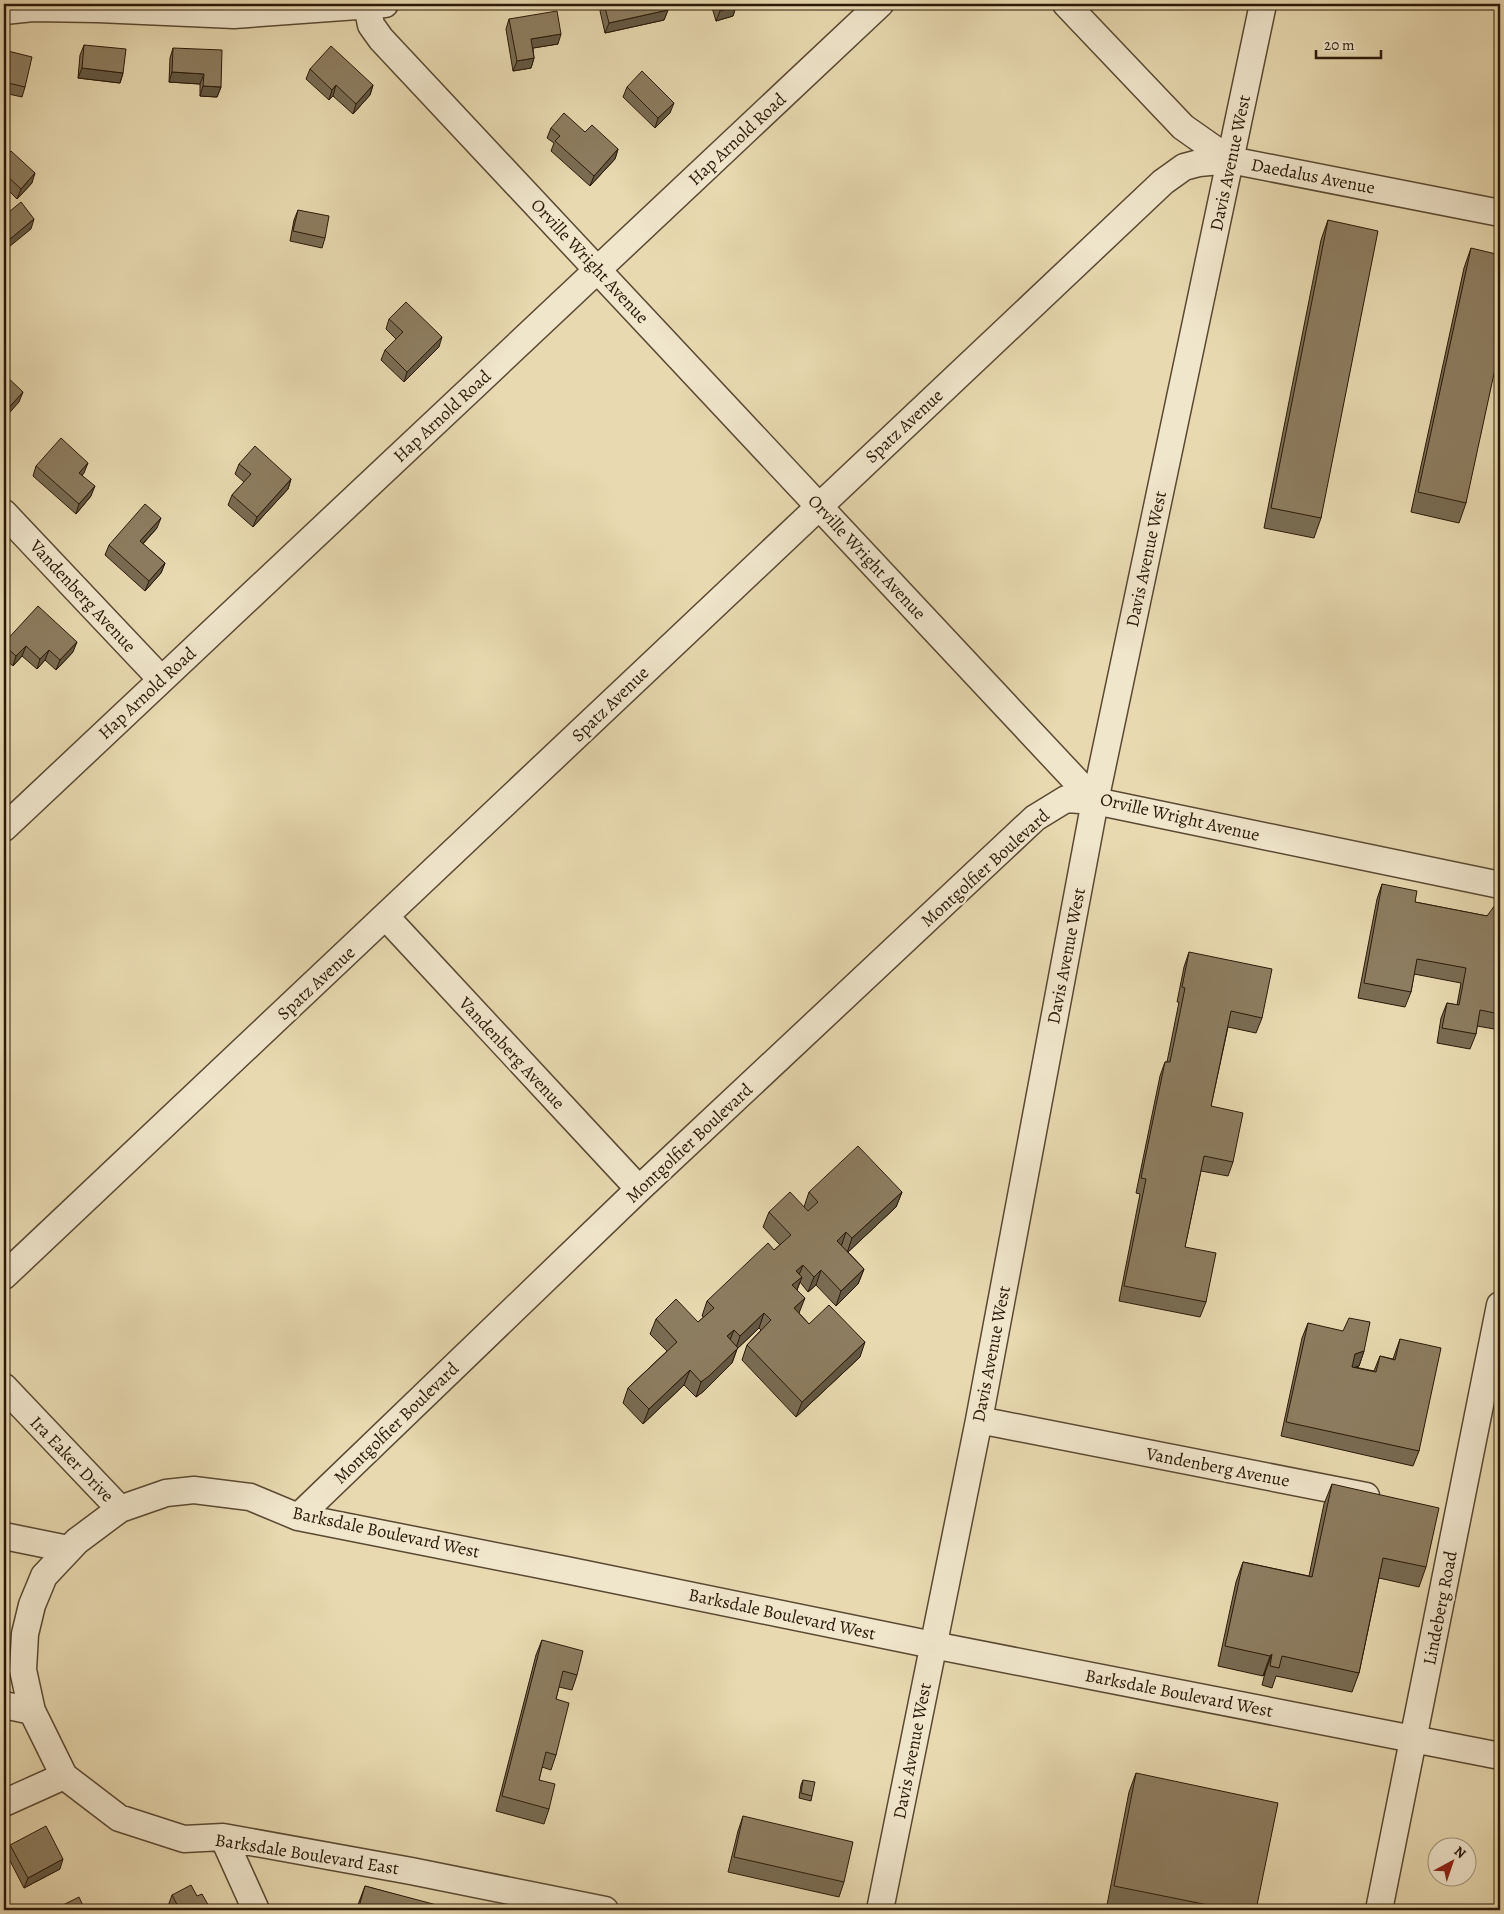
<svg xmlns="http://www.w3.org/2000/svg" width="1504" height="1914" font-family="Alegreya,serif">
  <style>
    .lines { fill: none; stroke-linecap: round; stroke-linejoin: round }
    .street-casing { stroke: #5a4933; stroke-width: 29 }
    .street { stroke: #f0e6cc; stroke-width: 26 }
    .wall { fill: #796c53; stroke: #2a1909 }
    .shaded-wall { fill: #635843; stroke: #2a1909 }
    .building { fill: #8d7d60; stroke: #2a1909 }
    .labels { text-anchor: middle; stroke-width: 5; stroke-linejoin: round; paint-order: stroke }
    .street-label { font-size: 18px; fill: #2a1909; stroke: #f0e6cc }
  </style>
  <rect width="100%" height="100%" fill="#e8d9b0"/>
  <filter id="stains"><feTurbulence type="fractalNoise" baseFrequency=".004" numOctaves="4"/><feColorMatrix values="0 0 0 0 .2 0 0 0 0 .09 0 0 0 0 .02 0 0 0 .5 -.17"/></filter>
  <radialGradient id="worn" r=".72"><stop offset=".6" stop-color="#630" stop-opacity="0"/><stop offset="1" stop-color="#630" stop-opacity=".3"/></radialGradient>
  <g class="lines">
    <g class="street-casing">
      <path id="street" d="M 1066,4 L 1183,127 L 1230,160 L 1500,213
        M 367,5 L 371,25 L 381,39 L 1095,801 L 1500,885
        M 4,11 L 33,8 L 98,9 L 234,15 L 385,4
        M 4,513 L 161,679
        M 4,828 L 880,4
        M 386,917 L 639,1189
        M 4,1276 L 1163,182 L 1184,167 L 1199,163 L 1230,160
        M 4,1387 L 120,1509
        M 979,1420 L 1366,1496
        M 298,1517 L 639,1189 L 1035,818 L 1066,799 L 1095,801
        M 4,1536 L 68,1549
        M 4,1705 L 32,1711
        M 4,1803 L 64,1776
        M 223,1837 L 256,1910
        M 605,1910 L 411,1871 L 223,1837 L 184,1839 L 119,1818 L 64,1776 L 32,1711 L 23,1670 L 25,1634 L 32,1605 L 44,1576 L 77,1541 L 120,1509 L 166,1493 L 194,1490 L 250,1497 L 298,1517 L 566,1570 L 933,1645 L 1500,1756
        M 880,1910 L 979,1420 L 1095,801 L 1263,4
        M 1379,1910 L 1500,1305"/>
    </g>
    <use href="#street" class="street"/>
  </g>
  <path class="wall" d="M 603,4 L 666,4 L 668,10 L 664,20 L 605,33 L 600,11 Z
    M 711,4 L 736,4 L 736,6 L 733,16 L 716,21 Z
    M 1465,4 L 1477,4 L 1476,6 Z
    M 509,19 L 558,44 L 533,48 L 534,58 L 531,68 L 513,71 L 506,29 Z
    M 84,45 L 123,73 L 120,83 L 78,78 L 80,55 Z
    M 173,48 L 221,87 L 217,97 L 200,96 L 200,84 L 169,82 L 170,58 Z
    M 4,50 L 25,87 L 22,97 L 4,93 Z
    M 310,69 L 373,85 L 370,95 L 353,114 L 333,96 L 329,100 L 306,79 Z
    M 627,87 L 670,113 L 655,128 L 623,97 Z
    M 551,128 L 585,132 L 618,149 L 615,159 L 590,186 L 551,151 L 554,143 L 547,138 Z
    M 4,159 L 32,183 L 17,199 L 4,186 Z
    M 298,210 L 325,238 L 322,248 L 290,241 L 294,220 Z
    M 1328,220 L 1321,518 L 1314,538 L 1264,528 L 1321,240 Z
    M 1471,248 L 1466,503 L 1459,523 L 1411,512 L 1464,268 Z
    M 389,319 L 439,347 L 404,382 L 381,360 L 385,350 L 396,339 L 386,329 Z
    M 239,464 L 291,479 L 288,489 L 253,527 L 228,505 L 232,495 L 244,482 L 235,474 Z
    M 36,466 L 84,473 L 82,475 L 91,496 L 76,514 L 33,476 Z
    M 157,528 L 143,544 L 165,563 L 161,573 L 145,591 L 105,555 L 109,545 Z
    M 4,643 L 73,652 L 56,670 L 45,660 L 37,669 L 22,656 L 13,666 L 4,658 Z
    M 1382,884 L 1415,902 L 1487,916 L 1500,906 L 1500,1030 L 1477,1026 L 1476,1034 L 1470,1049 L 1437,1043 L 1441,1018 L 1447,1003 L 1457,1005 L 1461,983 L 1414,974 L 1411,992 L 1405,1007 L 1358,998 L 1377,899 Z
    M 1189,952 L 1262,1018 L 1256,1033 L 1228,1027 L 1211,1106 L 1233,1162 L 1228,1176 L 1201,1171 L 1185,1247 L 1206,1302 L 1200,1317 L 1119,1301 L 1140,1194 L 1136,1193 L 1160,1076 L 1165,1062 L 1167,1062 L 1179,1002 L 1177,1002 L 1184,967 Z
    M 809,1192 L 902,1192 L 896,1207 L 848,1252 L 864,1269 L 858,1284 L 836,1306 L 816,1285 L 808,1292 L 800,1282 L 797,1290 L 799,1313 L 809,1324 L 860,1357 L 796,1417 L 742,1360 L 747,1345 L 761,1330 L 759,1328 L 737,1349 L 732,1363 L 704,1391 L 696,1397 L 684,1385 L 643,1424 L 623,1403 L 628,1388 L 667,1351 L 650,1334 L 656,1319 L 698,1322 L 704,1317 L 702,1316 L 707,1301 L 774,1250 L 780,1245 L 763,1227 L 769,1212 L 804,1207 Z
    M 1308,1323 L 1364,1351 L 1359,1366 L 1355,1367 L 1374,1371 L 1380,1356 L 1393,1359 L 1400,1339 L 1419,1451 L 1413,1466 L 1281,1436 L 1302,1338 Z
    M 1332,1484 L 1426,1567 L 1419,1587 L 1379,1578 L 1359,1673 L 1352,1692 L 1276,1676 L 1272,1688 L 1262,1685 L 1265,1673 L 1263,1676 L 1218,1666 L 1236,1582 L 1243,1562 L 1309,1576 L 1324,1504 Z
    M 542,1640 L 577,1675 L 572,1690 L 559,1687 L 556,1699 L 556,1755 L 551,1770 L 542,1767 L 539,1780 L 549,1809 L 544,1824 L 496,1811 L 536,1655 Z
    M 1136,1773 L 1256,1910 L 1132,1910 L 1107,1905 L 1129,1792 Z
    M 803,1780 L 812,1796 L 811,1801 L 799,1798 L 801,1785 Z
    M 743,1816 L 844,1882 L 839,1897 L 728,1872 L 738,1831 Z
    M 10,1845 L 60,1869 L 24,1888 L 7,1855 Z
    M 365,1886 L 451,1910 L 356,1910 Z
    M 172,1895 L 197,1896 L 211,1910 L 171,1910 L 168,1906 Z"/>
  <path class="shaded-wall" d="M 736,6 L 733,16 L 716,21 L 720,11 Z
    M 668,10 L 664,20 L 605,33 L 609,23 Z
    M 561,34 L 558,44 L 527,49 L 531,39 Z
    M 534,58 L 531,68 L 513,71 L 517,61 Z
    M 82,68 L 123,73 L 120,83 L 78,78 Z
    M 172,72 L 204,74 L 200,84 L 169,82 Z
    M 336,85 L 333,96 L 329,100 L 332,90 Z
    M 373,85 L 370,95 L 353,114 L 356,104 Z
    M 203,86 L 221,87 L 217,97 L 200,96 Z
    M 674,103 L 670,113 L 655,128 L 658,118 Z
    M 618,149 L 615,159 L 590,186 L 594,176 Z
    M 35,173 L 32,183 L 17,199 L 21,189 Z
    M 34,219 L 31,229 L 4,251 L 4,244 Z
    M 442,337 L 439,347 L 404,382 L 407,372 Z
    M 23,392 L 19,402 L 4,419 L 4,413 Z
    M 88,463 L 84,473 L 76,483 L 79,473 Z
    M 291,479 L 288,489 L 253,527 L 257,517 Z
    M 95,486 L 91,496 L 76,514 L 79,504 Z
    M 161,518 L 157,528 L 136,551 L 140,541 Z
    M 165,563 L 161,573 L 145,591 L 149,581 Z
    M 77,642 L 73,652 L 56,670 L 60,660 Z
    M 26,646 L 22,656 L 13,666 L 16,656 Z
    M 49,650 L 45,660 L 37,669 L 40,659 Z
    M 902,1192 L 896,1207 L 847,1253 L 852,1238 Z
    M 846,1232 L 841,1247 L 837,1241 Z
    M 803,1265 L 797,1280 L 796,1271 Z
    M 864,1269 L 858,1284 L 836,1306 L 841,1291 Z
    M 821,1270 L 816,1285 L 808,1292 L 814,1277 Z
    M 802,1277 L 796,1292 L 792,1285 Z
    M 805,1298 L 799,1313 L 789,1323 L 794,1308 Z
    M 764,1313 L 759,1328 L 737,1349 L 732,1363 L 704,1391 L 696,1397 L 701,1382 L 735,1351 L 740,1336 Z
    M 734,1330 L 728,1345 L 727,1336 Z
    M 865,1342 L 860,1357 L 796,1417 L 802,1402 Z
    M 1364,1351 L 1359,1366 L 1349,1369 L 1355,1354 Z
    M 690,1370 L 684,1385 L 643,1424 L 649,1409 Z
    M 1272,1654 L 1265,1673 L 1263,1676 L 1270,1656 Z
    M 63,1859 L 60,1869 L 24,1888 L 28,1878 Z"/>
  <path class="building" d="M 604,4 L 666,4 L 668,10 L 609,23 Z
    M 718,4 L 736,4 L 736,6 L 720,11 Z
    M 557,11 L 561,34 L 531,39 L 534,58 L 517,61 L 509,19 Z
    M 84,45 L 126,49 L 123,73 L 82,68 Z
    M 331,46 L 373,85 L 356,104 L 336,85 L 332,90 L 310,69 Z
    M 173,48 L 222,50 L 221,87 L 203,86 L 204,74 L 172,72 Z
    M 4,50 L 32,57 L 25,87 L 4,82 Z
    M 642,71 L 674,103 L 658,118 L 627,87 Z
    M 564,113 L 585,132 L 592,125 L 618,149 L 594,176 L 555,141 L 560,136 L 551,128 Z
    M 11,151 L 35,173 L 21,189 L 4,173 L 4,159 Z
    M 21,202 L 34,219 L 4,244 L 4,216 Z
    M 298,210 L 329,216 L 325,238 L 293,231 Z
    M 1328,220 L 1378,231 L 1321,518 L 1271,508 Z
    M 1471,248 L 1500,255 L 1500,346 L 1466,503 L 1418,492 Z
    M 406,302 L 442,337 L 407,372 L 385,350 L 403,332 L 389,319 Z
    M 4,374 L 23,392 L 4,413 Z
    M 61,438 L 88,463 L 79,473 L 95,486 L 79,504 L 36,466 Z
    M 255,446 L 291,479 L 257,517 L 232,495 L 251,474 L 239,464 Z
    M 145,504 L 161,518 L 140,541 L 165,563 L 149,581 L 109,545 Z
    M 38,606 L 77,642 L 60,660 L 49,650 L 40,659 L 26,646 L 16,656 L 4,645 L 4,643 Z
    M 1382,884 L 1417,891 L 1415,902 L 1487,916 L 1495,905 L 1500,906 L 1500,1014 L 1480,1010 L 1476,1034 L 1442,1028 L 1447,1003 L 1459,1005 L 1466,968 L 1417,959 L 1411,992 L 1364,983 Z
    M 1189,952 L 1272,969 L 1262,1018 L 1231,1011 L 1211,1106 L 1243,1113 L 1233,1162 L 1204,1156 L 1185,1247 L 1216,1253 L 1206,1302 L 1124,1286 L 1146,1179 L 1141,1178 L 1165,1062 L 1170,1062 L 1185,988 L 1182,987 Z
    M 858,1146 L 902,1192 L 852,1238 L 846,1232 L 837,1241 L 864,1269 L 841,1291 L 821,1270 L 814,1277 L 803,1265 L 796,1271 L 802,1277 L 792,1285 L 805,1298 L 794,1308 L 809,1324 L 829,1305 L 865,1342 L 802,1402 L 747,1345 L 771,1320 L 764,1313 L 740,1336 L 734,1330 L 727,1336 L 738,1348 L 709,1376 L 701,1382 L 690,1370 L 649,1409 L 628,1388 L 677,1342 L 656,1319 L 676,1299 L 698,1322 L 714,1308 L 707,1301 L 768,1243 L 774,1250 L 791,1235 L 769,1212 L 790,1192 L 808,1211 L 818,1202 L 809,1192 Z
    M 1349,1318 L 1370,1322 L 1364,1351 L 1355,1354 L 1352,1367 L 1376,1372 L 1380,1356 L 1395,1360 L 1400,1339 L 1441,1348 L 1419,1451 L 1286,1422 L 1308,1323 L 1343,1331 Z
    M 1332,1484 L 1439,1508 L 1426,1567 L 1383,1558 L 1359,1673 L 1282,1656 L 1279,1668 L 1270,1666 L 1272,1654 L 1270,1656 L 1225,1646 L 1243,1562 L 1312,1577 Z
    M 542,1640 L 583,1651 L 577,1675 L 563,1671 L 556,1699 L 569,1703 L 556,1755 L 546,1752 L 539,1780 L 555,1784 L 549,1809 L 502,1796 Z
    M 1136,1773 L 1278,1803 L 1256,1910 L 1233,1910 L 1114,1886 Z
    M 803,1780 L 815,1782 L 812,1796 L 801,1793 Z
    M 743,1816 L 853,1842 L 844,1882 L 734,1857 Z
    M 46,1826 L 63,1859 L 28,1878 L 10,1845 Z
    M 191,1885 L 197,1896 L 202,1894 L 211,1910 L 180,1910 L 172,1895 Z
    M 365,1886 L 452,1909 L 451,1910 L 358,1910 Z
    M 79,1897 L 85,1910 L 53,1910 Z"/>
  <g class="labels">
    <g class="street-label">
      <text transform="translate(737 139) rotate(-43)" y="6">Hap Arnold Road</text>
      <text transform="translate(1230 163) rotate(-78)" y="6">Davis Avenue West</text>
      <text transform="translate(1313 176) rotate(11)" y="6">Daedalus Avenue</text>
      <text transform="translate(590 261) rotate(47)" y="6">Orville Wright Avenue</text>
      <text transform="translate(442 416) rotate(-43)" y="6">Hap Arnold Road</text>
      <text transform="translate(904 426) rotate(-43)" y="6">Spatz Avenue</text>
      <text transform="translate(867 557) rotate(47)" y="6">Orville Wright Avenue</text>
      <text transform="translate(1146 559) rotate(-78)" y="6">Davis Avenue West</text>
      <text transform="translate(83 596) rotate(47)" y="6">Vandenberg Avenue</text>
      <text transform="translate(147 693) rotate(-43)" y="6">Hap Arnold Road</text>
      <text transform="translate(610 704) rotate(-44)" y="6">Spatz Avenue</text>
      <text transform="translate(1180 817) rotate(13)" y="6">Orville Wright Avenue</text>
      <text transform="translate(985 868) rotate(-42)" y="6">Montgolfier Boulevard</text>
      <text transform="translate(1066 956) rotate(-79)" y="6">Davis Avenue West</text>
      <text transform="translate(316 983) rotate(-43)" y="6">Spatz Avenue</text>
      <text transform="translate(512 1053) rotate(47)" y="6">Vandenberg Avenue</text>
      <text transform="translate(689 1143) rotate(-43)" y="6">Montgolfier Boulevard</text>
      <text transform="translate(991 1354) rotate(-79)" y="6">Davis Avenue West</text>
      <text transform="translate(396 1423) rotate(-44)" y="6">Montgolfier Boulevard</text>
      <text transform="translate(72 1459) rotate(46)" y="6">Ira Eaker Drive</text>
      <text transform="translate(1218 1467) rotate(11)" y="6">Vandenberg Avenue</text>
      <text transform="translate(386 1532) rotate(12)" y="6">Barksdale Boulevard West</text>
      <text transform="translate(1440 1608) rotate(-79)" y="6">Lindeberg Road</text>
      <text transform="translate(782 1614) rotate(12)" y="6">Barksdale Boulevard West</text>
      <text transform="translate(1179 1693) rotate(11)" y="6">Barksdale Boulevard West</text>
      <text transform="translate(912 1751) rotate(-79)" y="6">Davis Avenue West</text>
      <text transform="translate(307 1854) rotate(9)" y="6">Barksdale Boulevard East</text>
    </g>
  </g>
  <rect width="1504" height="1914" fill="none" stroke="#e8d9b0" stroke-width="20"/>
  <rect x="5" y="5" width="1494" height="1904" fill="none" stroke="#2a1909" stroke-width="2.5"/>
  <rect x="10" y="10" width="1484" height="1894" fill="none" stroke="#2a1909"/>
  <g transform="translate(1452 1862) rotate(40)"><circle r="24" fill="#f0e6cc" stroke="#a1947e"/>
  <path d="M0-4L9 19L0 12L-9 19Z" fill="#8f2418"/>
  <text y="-8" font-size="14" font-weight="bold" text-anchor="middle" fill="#2a1909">N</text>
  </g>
  <path d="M1316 50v8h65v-8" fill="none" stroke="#2a1909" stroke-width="2.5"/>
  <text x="1324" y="50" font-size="15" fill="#2a1909" stroke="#f0e6cc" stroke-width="4" paint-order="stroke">20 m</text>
  <rect width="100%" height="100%" filter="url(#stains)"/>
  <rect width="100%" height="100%" fill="url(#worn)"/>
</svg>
